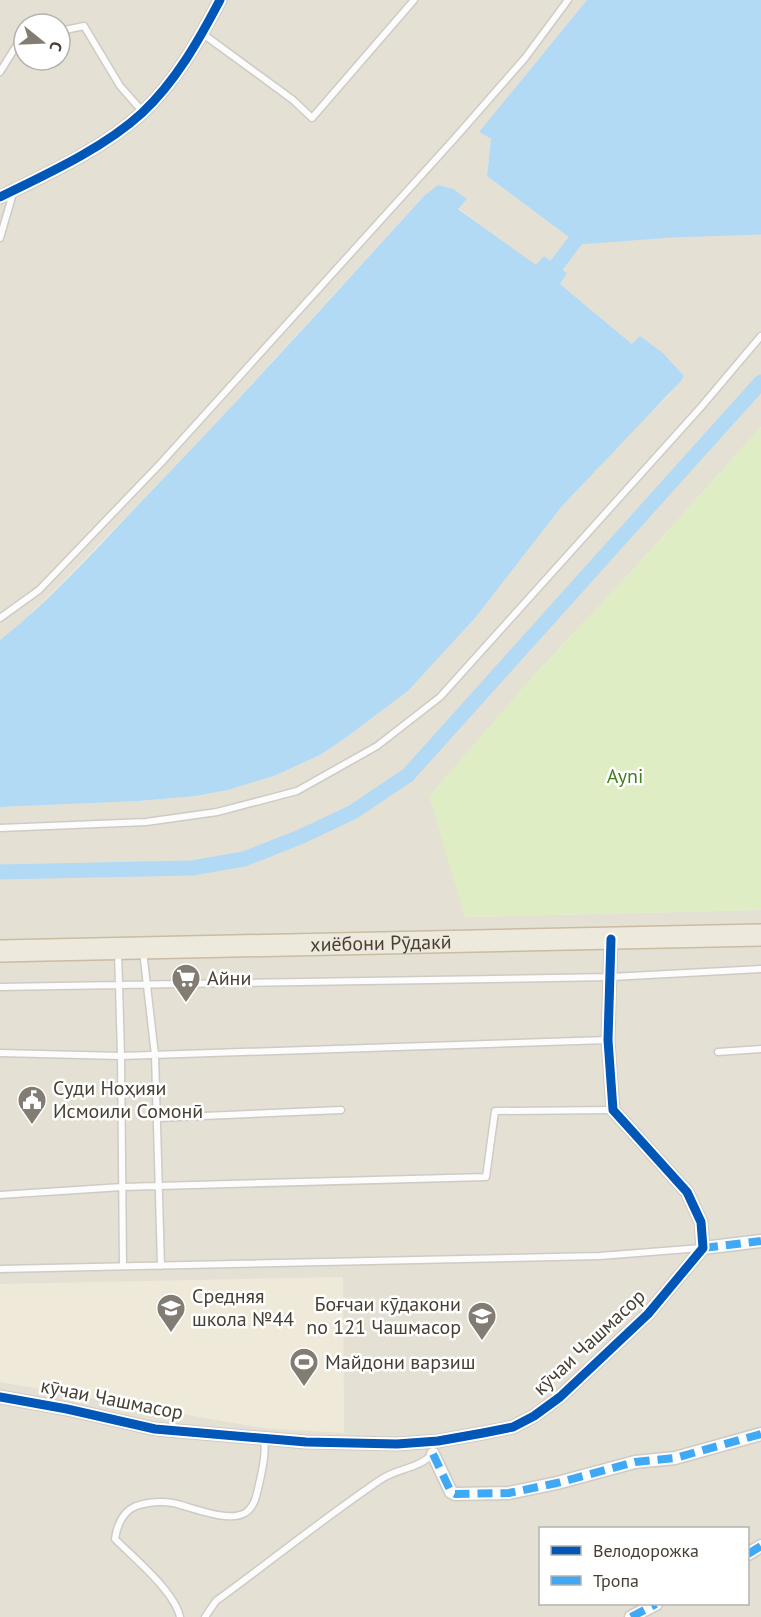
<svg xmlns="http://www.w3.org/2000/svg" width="761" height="1617" font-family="'PT Sans',sans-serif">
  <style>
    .residential { fill: #e5e0d4; fill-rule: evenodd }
    .education { fill: #efe9d9 }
    .green { fill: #deedc4 }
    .water { fill: #b2daf4 }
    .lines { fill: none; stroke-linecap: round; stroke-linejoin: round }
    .canal { stroke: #b2daf4; stroke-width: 15 }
    .service-casing { stroke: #cecbc5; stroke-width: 9 }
    .minor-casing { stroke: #cecbc5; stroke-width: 15 }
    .trunk-casing { stroke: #cbbba0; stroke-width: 24 }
    .service { stroke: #fdfcfc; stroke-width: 6 }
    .minor { stroke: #fdfcfc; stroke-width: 12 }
    .trunk { stroke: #eee9dd; stroke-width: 21 }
    .quiet { stroke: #3fa9f5; stroke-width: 8; stroke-dasharray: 15 8; stroke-linecap: butt }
    .cycleway-casing { stroke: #fff; stroke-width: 13 }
    .cycleway { stroke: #0057b8; stroke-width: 9 }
    .labels { text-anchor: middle; stroke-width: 5; stroke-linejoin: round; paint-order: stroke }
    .park-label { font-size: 20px; fill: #457f20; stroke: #fff }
    .street-label { font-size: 20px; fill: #473f33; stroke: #fff }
    .poi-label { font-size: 20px; fill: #473f33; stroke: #fff; text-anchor: start }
  </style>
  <rect width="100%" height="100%" fill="#f0eee8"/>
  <path class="residential" d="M 0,0 L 587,0 L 479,132 L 491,139 L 487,176 L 570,238 L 575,233 L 761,223 L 761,427 L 630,573 L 534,675 L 445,847 L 465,917 L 761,910 L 761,1617 L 0,1617 L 0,807 L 139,801 L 196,796 L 228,790 L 274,776 L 320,755 L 344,739 L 408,691 L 476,617 L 562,506 L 620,443 L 668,396 L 684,376 L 664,354 L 632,344 L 560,284 L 567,273 L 544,256 L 536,266 L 458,208 L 467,199 L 424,196 L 195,446 L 58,587 L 18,626 L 0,640 ZM 24,24 L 60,24 L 60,60 L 24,60 ZM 540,1528 L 748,1528 L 748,1604 L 540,1604 Z"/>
  <path class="education" d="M 343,1277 L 344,1433 L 262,1428 L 0,1382 L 0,1284 Z"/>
  <path class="green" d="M 761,427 L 761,910 L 465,917 L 429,796 L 534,675 L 630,573 Z"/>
  <path class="water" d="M 587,0 L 761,0 L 761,223 L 575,233 L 570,238 L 487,176 L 491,139 L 479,132 Z
    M 438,185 L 453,189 L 467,199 L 458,209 L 536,265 L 544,256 L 567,273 L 560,284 L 632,344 L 640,336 L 664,354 L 684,376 L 680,382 L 562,506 L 476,617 L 408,691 L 344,739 L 320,755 L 274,776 L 228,790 L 196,796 L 139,801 L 0,807 L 0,640 C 50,601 93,552 137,506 C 235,405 329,300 424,196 Z"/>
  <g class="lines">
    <path class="canal" d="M 556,266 L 578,237 L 671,230 L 761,227
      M 0,872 L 192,868 L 244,859 L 300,837 L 353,812 L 408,775 L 761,382"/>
    <g class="service-casing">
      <path id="service" d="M 60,31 L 84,26 L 120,86 L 143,112
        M 203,34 L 293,100 L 312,118 L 414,0
        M 0,72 L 20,40 L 24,39
        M 0,238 L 14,190
        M 0,618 L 39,590 L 160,464 L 455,138 L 525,58 L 568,0
        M 0,828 L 146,822 L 217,812 L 297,791 L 377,746 L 440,697 L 701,407 L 761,336
        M 143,951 L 155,1055 L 161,1266
        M 118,952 L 119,985 L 611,977 L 761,969
        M 0,987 L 119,985 L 121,1056 L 0,1053
        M 718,1052 L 761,1049
        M 157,1118 L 341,1110
        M 0,1195 L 122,1187 L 486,1177 L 495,1111 L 613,1110
        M 123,1266 L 121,1056 L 608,1040
        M 0,1269 L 600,1256 L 701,1248
        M 180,1617 C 175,1592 134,1558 115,1539 C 117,1525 122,1512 136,1506 C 148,1502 161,1501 173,1503 C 191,1507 228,1523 245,1513 C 256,1506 257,1492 260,1480 C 263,1466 266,1453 264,1439
        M 205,1617 L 216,1601 C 271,1561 324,1518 380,1480 C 397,1468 420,1469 433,1453"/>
    </g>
    <g class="minor-casing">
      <path id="minor" d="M 0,197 C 47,174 104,148 142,113 C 176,81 199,40 220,0
        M 703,1248 L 761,1241
        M 0,1397 L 67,1409 L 155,1429 L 306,1442 L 397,1444 L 438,1441 L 483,1433 L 513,1427 L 534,1416 L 560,1397 L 648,1314 L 703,1248 L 701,1222 L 687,1192 L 613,1110 L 608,1040 L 611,939
        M 433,1454 L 451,1492 L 455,1494 L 509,1493 L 557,1483 L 635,1462 L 675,1458 L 761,1434
        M 748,1554 L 761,1546
        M 631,1617 L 656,1604"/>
    </g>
    <g class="trunk-casing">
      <g id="trunk">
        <path id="s1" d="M 0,951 L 761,935"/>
      </g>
    </g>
    <use href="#service" class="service"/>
    <use href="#minor" class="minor"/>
    <use href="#trunk" class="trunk"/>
    <path class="quiet" d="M 703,1248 L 761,1241
      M 433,1454 L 451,1492 L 455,1494 L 509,1493 L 557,1483 L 635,1462 L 675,1458 L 761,1434
      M 748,1554 L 761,1546
      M 631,1617 L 656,1604"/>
    <g class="cycleway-casing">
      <path id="cycleway" d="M 0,197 C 47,174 104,148 142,113 C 176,81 199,40 220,0
        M 0,1397 L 67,1409 L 155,1429 L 306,1442 L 397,1444 L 438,1441 L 483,1433 L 513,1427 L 534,1416 L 560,1397 L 648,1314 L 703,1248 L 701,1222 L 687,1192 L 613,1110 L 608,1040 L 611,939"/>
    </g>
    <use href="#cycleway" class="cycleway"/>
  </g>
  <defs>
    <g id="supermarket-pin" transform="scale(1.5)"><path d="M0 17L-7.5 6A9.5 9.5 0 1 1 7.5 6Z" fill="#827c72" stroke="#fff"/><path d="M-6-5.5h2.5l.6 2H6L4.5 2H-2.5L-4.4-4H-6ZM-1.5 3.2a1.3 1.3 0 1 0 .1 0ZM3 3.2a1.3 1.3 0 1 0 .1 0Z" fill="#fff"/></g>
    <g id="civic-pin" transform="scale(1.5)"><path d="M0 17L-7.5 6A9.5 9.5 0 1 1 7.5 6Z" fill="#827c72" stroke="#fff"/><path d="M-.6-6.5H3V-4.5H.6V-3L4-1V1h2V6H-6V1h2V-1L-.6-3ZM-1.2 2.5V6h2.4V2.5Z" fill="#fff"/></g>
    <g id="school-pin" transform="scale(1.5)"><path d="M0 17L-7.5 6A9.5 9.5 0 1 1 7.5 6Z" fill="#827c72" stroke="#fff"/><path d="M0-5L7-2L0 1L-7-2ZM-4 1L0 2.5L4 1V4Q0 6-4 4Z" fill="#fff"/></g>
    <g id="stadium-pin" transform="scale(1.5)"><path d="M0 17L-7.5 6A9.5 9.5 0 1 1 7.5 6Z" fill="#827c72" stroke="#fff"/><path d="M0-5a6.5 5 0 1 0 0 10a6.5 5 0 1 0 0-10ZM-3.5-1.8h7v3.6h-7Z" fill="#fff"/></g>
  </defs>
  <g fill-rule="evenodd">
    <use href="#supermarket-pin" x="186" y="978"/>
    <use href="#civic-pin" x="32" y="1100"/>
    <use href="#school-pin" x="171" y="1308"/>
    <use href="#school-pin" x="482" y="1316"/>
    <use href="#stadium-pin" x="304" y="1362"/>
  </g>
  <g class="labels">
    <g class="park-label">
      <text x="625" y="783">Ayni</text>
    </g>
    <g class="street-label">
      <text dy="7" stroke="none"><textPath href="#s1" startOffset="381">хиёбони Рӯдакӣ</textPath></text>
      <text transform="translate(589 1342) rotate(-43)" y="7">кӯчаи Чашмасор</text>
      <text transform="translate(112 1399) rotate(11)" y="7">кӯчаи Чашмасор</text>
    </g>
    <g class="poi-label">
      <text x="207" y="985">Айни</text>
      <text x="53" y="1095">Суди Ноҳияи<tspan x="53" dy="23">Исмоили Сомонӣ</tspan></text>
      <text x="192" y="1303">Средняя<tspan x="192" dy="23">школа №44</tspan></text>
      <text x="461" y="1311" text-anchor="end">Боғчаи кӯдакони<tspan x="461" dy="23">no 121 Чашмасор</tspan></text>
      <text x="325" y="1369">Майдони варзиш</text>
    </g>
  </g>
  <rect x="539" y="1527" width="210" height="78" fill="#ffffff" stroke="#b5b2ad" stroke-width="1.5"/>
  <rect x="551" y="1546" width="30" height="9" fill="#0057b8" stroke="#b5b2ad" stroke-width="1.5"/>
  <text x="593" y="1557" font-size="18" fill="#473f33">Велодорожка</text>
  <rect x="551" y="1576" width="30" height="9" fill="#3fa9f5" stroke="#b5b2ad" stroke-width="1.5"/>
  <text x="593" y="1587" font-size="18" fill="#473f33">Тропа</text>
  <g transform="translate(42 42) rotate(108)"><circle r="28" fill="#ffffff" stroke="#b5b2ad" stroke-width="1.5"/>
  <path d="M0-4.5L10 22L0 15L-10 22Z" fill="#827c72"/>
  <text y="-9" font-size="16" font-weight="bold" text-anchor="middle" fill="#473f33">С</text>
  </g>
</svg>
